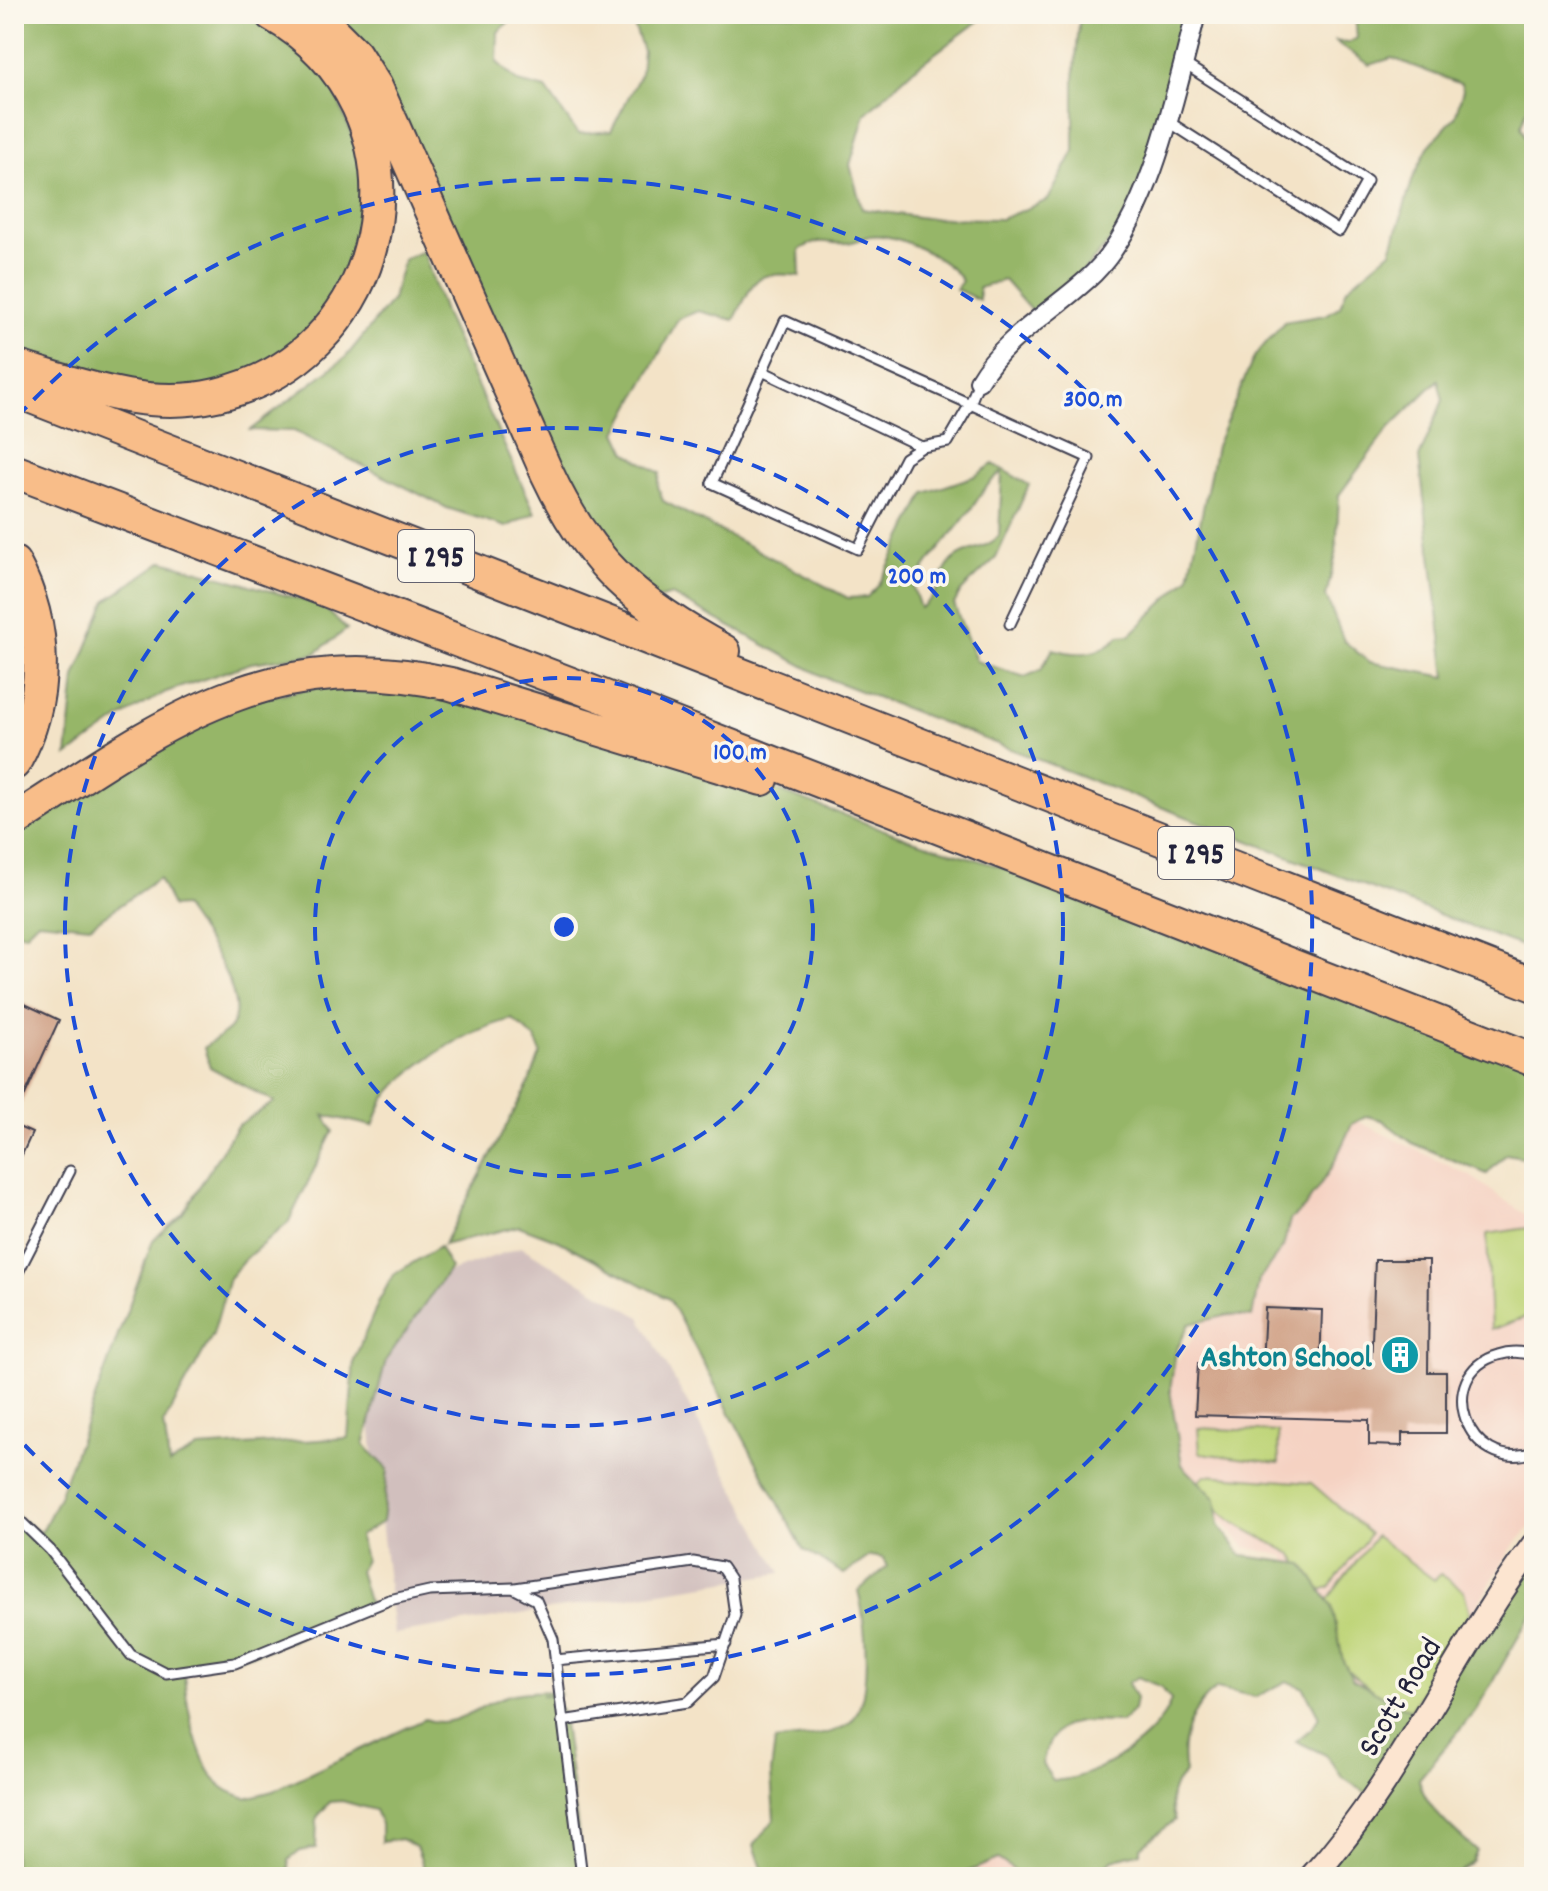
<svg xmlns="http://www.w3.org/2000/svg" width="1548" height="1891" font-family="Dekko,sans-serif">
  <style>
    .built { fill: #f5d2c2 }
    .industrial { fill: #d1bfbd }
    .green { fill: #bed477; stroke: #707b59; stroke-width: 2 }
    .forest { fill: #96b668; stroke: #5c6c52; stroke-width: 2; fill-rule: evenodd }
    .building { fill: #d2a58b }
    .lines { fill: none; stroke-linecap: round; stroke-linejoin: round }
    .lane-casing { stroke: #413f50; stroke-width: 13 }
    .street-casing { stroke: #413f50; stroke-width: 22 }
    .secondary-casing { stroke: #413f50; stroke-width: 28 }
    .highway-casing { stroke: #413f50; stroke-width: 36 }
    .lane { stroke: #fff; stroke-width: 9 }
    .street { stroke: #fff; stroke-width: 18 }
    .secondary { stroke: #fce5d0; stroke-width: 24 }
    .highway { stroke: #f8bd89; stroke-width: 32 }
    .ring { fill: none; stroke: #1d4ed8; stroke-width: 4; stroke-dasharray: 14 10 }
    .labels { text-anchor: middle; stroke-width: 7; stroke-linejoin: round; paint-order: stroke }
    .shield { fill: #fbf7ec; stroke: #636270; stroke-width: 2 }
    .shield-label { font-size: 30px; font-weight: bold; fill: #22223b }
    .culture-label { font-size: 32px; font-weight: bold; fill: #0d838f; stroke: #fbf7ec; text-anchor: end }
    .street-label { font-size: 32px; fill: #22223b; stroke: #fbf7ec }
    .centre { fill: #1d4ed8; stroke: #fbf7ec; stroke-width: 4 }
    .ring-label { font-size: 24px; text-anchor: middle; font-weight: bold; fill: #1d4ed8; stroke: #fbf7ec; stroke-width: 7; stroke-linejoin: round; paint-order: stroke }
  </style>
  <rect width="100%" height="100%" fill="#fbf7ec"/>
  <filter id="ink" filterUnits="userSpaceOnUse"><feTurbulence type="fractalNoise" baseFrequency=".0125" numOctaves="2"/><feDisplacementMap in="SourceGraphic" scale="16" xChannelSelector="R" yChannelSelector="G"/><feConvolveMatrix kernelMatrix="1 2 1 2 8 2 1 2 1" color-interpolation-filters="sRGB"/></filter>
  <filter id="wash" filterUnits="userSpaceOnUse"><feTurbulence type="fractalNoise" baseFrequency=".006" numOctaves="4" result="noise"/><feDisplacementMap in="SourceGraphic" scale="32" xChannelSelector="R" yChannelSelector="G"/><feGaussianBlur stdDeviation="1.8" result="paint"/><feColorMatrix in="noise" values="0 0 0 0 0 0 0 0 0 0 0 0 0 0 0 0 0 1.4 0 .05"/><feComposite in="paint" operator="in"/></filter>
  <g filter="url(#wash)">
    <rect width="100%" height="100%" fill="#f3e3c7"/>
    <path class="built" d="M 1353,1119 L 1472,1177 L 1534,1221 L 1534,1522 L 1511,1549 L 1403,1728 L 1300,1645 L 1312,1595 L 1284,1556 L 1245,1547 L 1197,1494 L 1175,1455 L 1156,1392 L 1256,1246 Z
      M 998,1859 L 1024,1877 L 929,1877 L 936,1873 L 966,1873 Z"/>
    <path class="industrial" d="M 521,1247 L 640,1317 L 781,1573 L 394,1634 L 368,1406 L 408,1286 Z"/>
    <path class="green" d="M 1534,1227 L 1534,1314 L 1491,1330 L 1487,1234 Z
      M 1198,1428 L 1278,1432 L 1279,1463 L 1200,1453 Z
      M 1205,1475 L 1311,1483 L 1370,1534 L 1330,1587 L 1317,1591 L 1292,1554 L 1236,1524 L 1219,1511 L 1197,1483 Z
      M 1376,1536 L 1434,1580 L 1441,1574 L 1464,1591 L 1470,1613 L 1406,1718 L 1302,1633 Z"/>
    <path class="forest" d="M 14,14 L 262,14 L 325,67 L 377,199 L 332,320 L 210,398 L 14,365 Z
      M 310,14 L 517,14 L 498,32 L 497,62 L 518,82 L 546,89 L 578,134 L 611,131 L 641,73 L 643,51 L 630,14 L 988,14 L 910,72 L 865,114 L 850,165 L 862,209 L 925,218 L 1001,219 L 1048,200 L 1074,151 L 1074,79 L 1080,14 L 1201,14 L 1146,202 L 1039,320 L 1004,280 L 979,288 L 979,300 L 956,289 L 962,281 C 950,260 895,231 870,236 C 864,237 858,241 852,242 C 828,248 827,233 799,250 L 800,276 C 751,270 756,280 734,320 L 698,311 L 678,319 L 617,432 L 627,453 L 660,473 L 658,486 L 663,501 L 848,598 L 867,597 L 879,585 L 925,493 L 975,476 L 993,464 L 1029,485 L 996,558 L 961,591 L 954,604 L 976,661 L 1025,677 L 1041,670 L 1053,649 C 1078,656 1101,656 1119,636 L 1130,635 L 1189,577 L 1216,446 L 1254,357 L 1284,322 L 1326,315 L 1340,306 L 1347,288 L 1391,251 L 1413,178 L 1428,147 L 1455,117 L 1463,90 L 1461,84 L 1392,58 L 1370,65 L 1334,41 L 1348,43 L 1357,38 L 1355,14 L 1534,14 L 1534,89 L 1521,126 L 1534,159 L 1534,951 L 824,677 L 672,595 L 639,604 L 622,591 L 418,187 ZM 1438,380 L 1443,400 L 1419,458 L 1446,677 L 1369,662 L 1344,641 L 1326,596 L 1336,554 L 1339,495 L 1389,428 ZM 1002,472 L 999,536 C 986,550 968,547 953,560 C 938,574 943,592 920,608 L 913,587 C 928,559 948,540 966,516 C 979,499 985,484 1002,472 Z
      M 423,251 L 445,315 L 535,513 L 506,527 L 447,508 L 294,431 L 250,430 L 346,357 L 392,300 L 404,259 Z
      M 163,561 L 321,605 L 347,629 L 314,654 L 251,663 L 166,692 L 125,715 L 67,756 L 75,677 L 106,601 Z
      M 14,574 L 36,644 L 14,761 Z
      M 378,675 L 719,769 L 909,839 L 1090,894 L 1534,1064 L 1534,1166 L 1527,1158 L 1506,1154 L 1487,1174 L 1412,1143 L 1382,1120 L 1367,1116 L 1352,1124 L 1332,1167 L 1304,1208 L 1290,1220 L 1283,1247 L 1259,1280 L 1252,1317 L 1229,1315 L 1189,1324 L 1176,1351 L 1170,1390 L 1182,1465 L 1216,1499 L 1219,1525 L 1242,1556 L 1303,1564 L 1332,1606 L 1343,1661 L 1353,1680 L 1414,1712 L 1534,1545 L 1534,1610 L 1476,1710 L 1419,1779 C 1424,1807 1456,1833 1477,1851 L 1472,1862 L 1453,1877 L 1311,1877 L 1371,1796 L 1342,1777 L 1326,1755 L 1296,1741 L 1312,1728 L 1319,1717 L 1304,1688 L 1287,1681 L 1256,1697 L 1217,1688 C 1190,1708 1179,1740 1185,1773 C 1169,1788 1167,1800 1175,1820 L 1141,1847 L 1141,1852 L 1112,1860 L 1097,1877 L 1024,1877 L 998,1859 L 965,1873 L 936,1873 L 929,1877 L 765,1877 L 754,1845 L 774,1820 L 771,1773 L 775,1741 C 796,1737 830,1737 848,1724 C 874,1706 866,1619 858,1591 L 887,1567 L 883,1558 L 870,1556 L 844,1574 L 803,1549 L 669,1299 L 559,1241 L 519,1226 L 443,1245 L 527,1087 L 541,1053 L 535,1038 L 512,1019 C 468,1030 415,1061 386,1097 C 380,1104 377,1117 373,1126 L 324,1115 L 333,1131 L 288,1223 L 245,1259 L 229,1278 L 213,1334 L 164,1423 L 169,1464 L 198,1448 L 348,1438 L 354,1360 L 379,1301 L 393,1275 L 439,1247 L 450,1268 L 386,1360 L 364,1445 L 388,1469 L 382,1522 L 359,1536 L 365,1560 L 359,1571 L 370,1608 L 267,1650 L 187,1671 L 184,1676 C 187,1706 197,1767 223,1787 C 229,1792 238,1795 246,1798 L 273,1791 L 425,1719 C 456,1732 485,1699 514,1694 C 529,1691 544,1692 559,1691 L 560,1695 L 541,1695 L 555,1697 L 563,1715 L 584,1877 L 509,1877 L 498,1872 L 485,1877 L 417,1877 L 424,1868 L 416,1847 L 401,1839 L 381,1842 L 381,1824 L 375,1810 L 342,1801 L 330,1802 L 317,1817 L 316,1848 L 300,1851 L 289,1860 L 289,1877 L 14,1877 L 14,1514 L 41,1533 L 58,1499 L 153,1240 L 183,1213 L 237,1126 L 274,1102 L 210,1067 L 204,1048 C 211,1041 222,1036 229,1029 C 254,1000 200,931 183,906 L 172,907 L 159,878 L 90,926 L 38,921 L 25,934 L 14,931 L 14,821 L 184,713 ZM 1138,1677 L 1161,1687 L 1171,1700 C 1160,1738 1090,1783 1053,1780 L 1042,1764 C 1053,1715 1078,1721 1121,1722 L 1134,1710 L 1136,1698 L 1128,1683 Z"/>
    <g id="blocks">
      <path class="building" d="M 14,999 L 59,1020 L 14,1119 Z
        M 14,1125 L 32,1133 L 14,1172 Z
        M 1375,1260 L 1429,1260 L 1428,1372 L 1446,1372 L 1446,1433 L 1402,1433 L 1402,1446 L 1369,1445 L 1369,1420 L 1195,1415 L 1198,1363 L 1262,1365 L 1265,1308 L 1322,1310 L 1320,1367 L 1371,1368 Z"/>
    </g>
  </g>
  <g filter="url(#ink)">
    <use href="#blocks" fill-opacity="0" stroke="#413f50" stroke-width="2"/>
    <g class="lines">
      <g class="lane-casing">
        <path id="lane" d="M 1166,120 L 1339,231 L 1367,181 L 1183,63
          M 762,371 L 922,447
          M 979,381 L 970,404 L 785,321 L 712,483 L 858,549 L 905,458 L 922,447 L 948,442 L 970,404 L 1089,458 L 1010,624
          M 14,1280 L 70,1171
          M 1534,1356 C 1522,1351 1510,1351 1498,1355 C 1433,1373 1465,1475 1534,1452
          M 14,1515 L 50,1550 L 131,1655 L 166,1673 L 235,1663 L 389,1600 L 429,1591 L 513,1588 L 536,1600 L 553,1639 L 582,1877
          M 515,1588 L 693,1562 L 722,1567 L 730,1579 L 735,1615 L 714,1677 L 688,1702 L 562,1721
          M 555,1660 L 726,1644"/>
      </g>
      <g class="street-casing">
        <path id="street" d="M 979,381 C 1006,335 1056,310 1094,273 C 1151,216 1176,91 1196,14"/>
      </g>
      <g class="secondary-casing">
        <path id="secondary" d="M 1312,1877 C 1402,1778 1454,1651 1534,1545"/>
      </g>
      <g class="highway-casing">
        <path id="highway" d="M 315,14 L 355,54 L 376,87 L 547,473 C 589,563 638,605 724,651
          M 14,366 C 80,385 147,411 216,395 C 402,353 436,107 271,14
          M 14,390 L 1534,985
          M 14,471 L 587,690 L 1534,1060
          M 14,563 C 48,626 49,701 14,763
          M 14,821 C 160,727 266,642 451,684 L 762,779"/>
      </g>
      <use href="#lane" class="lane"/>
      <use href="#street" class="street"/>
      <use href="#secondary" class="secondary"/>
      <use href="#highway" class="highway"/>
    </g>
  </g>
  <g class="ring">
    <circle cx="564" cy="927" r="249"/>
    <circle cx="564" cy="927" r="499"/>
    <path d="M17 417A748 748 0 1 1 17 1437"/>
  </g>
  <defs>
    <g id="building-disc" transform="scale(2)"><circle r="9.5" fill="#0f9aa8" stroke="#fbf7ec"/><path d="M-4-6H4V6H1V3H-1V6H-4ZM-2.5-4.3h1.7v1.8h-1.7ZM.8-4.3h1.7v1.8H.8ZM-2.5-1h1.7V.8h-1.7ZM.8-1h1.7V.8H.8Z" fill="#fff"/></g>
  </defs>
  <g fill-rule="evenodd">
    <use href="#building-disc" x="1400" y="1355"/>
  </g>
  <g class="labels">
    <g class="shield">
      <rect x="398" y="530" width="76" height="52" rx="6"/>
      <rect x="1158" y="827" width="76" height="52" rx="6"/>
    </g>
    <g class="shield-label">
      <text x="436" y="566">I 295</text>
      <text x="1196" y="863">I 295</text>
    </g>
    <g class="culture-label">
      <text x="1372" y="1366">Ashton School</text>
    </g>
    <g class="street-label">
      <text transform="translate(1398 1696) rotate(-59)" y="11">Scott Road</text>
    </g>
  </g>
  <circle cx="564" cy="927" r="12" class="centre"/>
  <g class="ring-label">
    <text x="1093" y="406">300 m</text>
    <text x="917" y="583">200 m</text>
    <text x="740" y="759">100 m</text>
  </g>
  <rect width="1548" height="1891" fill="none" stroke="#fbf7ec" stroke-width="48"/>
</svg>
